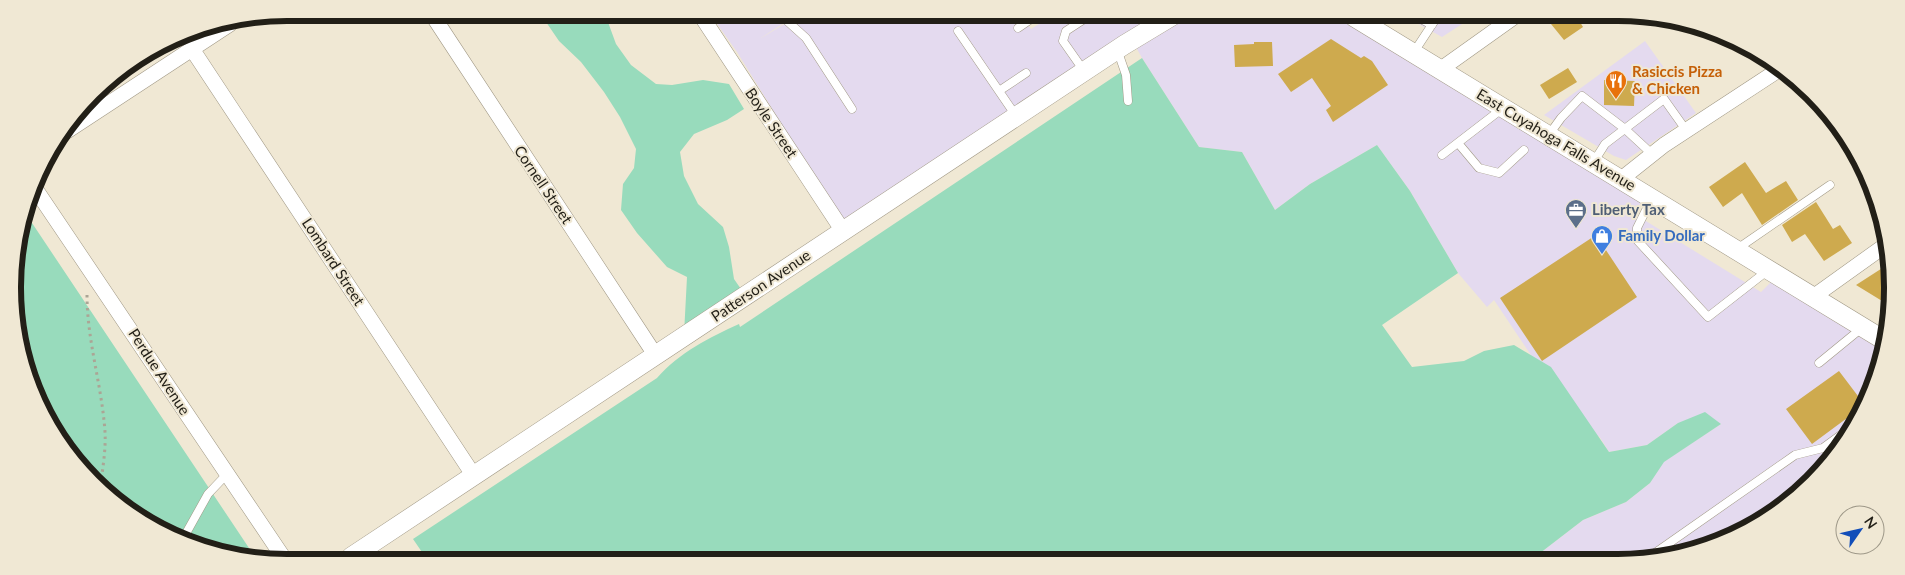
<svg xmlns="http://www.w3.org/2000/svg" width="1905" height="575" font-family="Lato,sans-serif">
  <style>
    .commercial { fill: #e4daef }
    .green { fill: #98dbbc }
    .building { fill: #ceaa4e }
    .lines { fill: none; stroke-linecap: round; stroke-linejoin: round }
    .service-casing { stroke: #a09885; stroke-width: 9 }
    .minor-casing { stroke: #a09885; stroke-width: 16 }
    .tertiary-casing { stroke: #a09885; stroke-width: 20 }
    .path { stroke: #aba595; stroke-width: 3; stroke-dasharray: 2.5 4; stroke-linecap: butt }
    .service { stroke: #fff; stroke-width: 8 }
    .minor { stroke: #fff; stroke-width: 15 }
    .tertiary { stroke: #fff; stroke-width: 19 }
    .labels { text-anchor: middle; stroke-width: 4; stroke-linejoin: round; paint-order: stroke }
    .food-label { font-size: 15px; font-weight: bold; fill: #c56008; stroke: #f0e8d4; text-anchor: start }
    .street-label { font-size: 15px; fill: #221f17; stroke: #f0e8d4 }
    .service-label { font-size: 15px; font-weight: bold; fill: #4e5e75; stroke: #f0e8d4; text-anchor: start }
    .shop-label { font-size: 15px; font-weight: bold; fill: #366cbe; stroke: #f0e8d4; text-anchor: start }
    .rim { fill: none; stroke: #221f17; stroke-width: 6 }
  </style>
  <rect width="100%" height="100%" fill="#f0e8d4"/>
  <path class="commercial" d="M 710,14 L 798,14 L 761,38 L 801,14 L 1021,15 L 1031,29 L 1053,15 L 1162,16 L 844,225 L 737,52 Z
    M 1172,16 L 1352,17 L 1652,199 L 1628,210 L 1761,292 L 1772,281 L 1884,349 L 1856,425 L 1799,494 L 1739,534 L 1653,560 L 1531,560 L 1583,520 L 1626,502 L 1650,483 L 1663,462 L 1721,424 L 1678,423 L 1647,445 L 1609,452 L 1599,436 L 1593,441 L 1586,437 L 1494,300 L 1487,307 L 1458,273 L 1410,191 L 1377,145 L 1310,184 L 1275,210 L 1242,152 L 1199,147 L 1142,58 L 1132,40 Z
    M 1406,17 L 1473,17 L 1442,37 Z
    M 1645,41 L 1696,113 L 1626,160 L 1614,156 L 1544,115 Z"/>
  <path class="green" d="M 545,14 L 605,14 L 616,44 L 631,65 L 656,84 L 672,85 L 703,80 L 729,84 L 744,109 L 727,120 L 694,134 L 680,152 L 684,176 L 698,204 L 723,227 L 729,247 L 734,279 L 743,292 L 684,334 L 687,277 L 667,267 L 637,233 L 621,210 L 623,184 L 634,168 L 636,149 L 620,117 L 604,92 L 581,62 L 559,41 L 546,22 Z
    M 1142,58 L 1199,147 L 1242,152 L 1275,210 L 1310,184 L 1377,145 L 1410,191 L 1458,273 L 1382,325 L 1412,367 L 1464,361 L 1484,351 L 1514,345 L 1551,367 L 1609,452 L 1647,445 L 1678,423 L 1705,412 L 1721,424 L 1664,462 L 1650,483 L 1626,502 L 1583,520 L 1531,560 L 426,558 L 413,539 L 657,378 C 679,353 710,337 739,324 L 740,327 Z
    M 26,214 L 255,557 L 234,557 L 135,516 L 59,441 L 22,358 L 15,252 Z"/>
  <path class="building" d="M 1560,17 L 1577,17 L 1583,27 L 1564,40 L 1551,24 Z
    M 1331,39 L 1361,58 L 1364,56 L 1372,61 L 1388,85 L 1333,122 L 1326,110 L 1331,106 L 1312,78 L 1291,92 L 1278,74 Z
    M 1254,42 L 1272,42 L 1273,66 L 1235,67 L 1234,45 L 1254,44 Z
    M 1568,68 L 1577,82 L 1549,99 L 1540,85 Z
    M 1604,80 L 1635,81 L 1634,106 L 1604,105 Z
    M 1745,162 L 1766,193 L 1786,181 L 1798,200 L 1762,225 L 1742,193 L 1723,207 L 1709,187 Z
    M 1816,202 L 1833,229 L 1840,225 L 1852,243 L 1824,261 L 1805,234 L 1792,242 L 1782,225 Z
    M 1596,235 L 1637,297 L 1542,361 L 1500,298 Z
    M 1887,265 L 1887,304 L 1856,285 Z
    M 1839,371 L 1864,404 L 1862,407 L 1812,444 L 1786,409 Z"/>
  <g class="lines">
    <g class="service-casing">
      <path id="service" d="M 782,14 L 786,20 L 806,38 L 852,109
        M 1417,17 L 1432,25
        M 1018,28 L 1037,15
        M 958,31 L 1016,116
        M 1117,49 L 1126,75 L 1128,101
        M 1414,52 L 1437,17
        M 1084,71 L 1063,41 L 1066,31 L 1089,16
        M 999,91 L 1026,73
        M 1548,136 L 1561,118 L 1582,96 L 1625,129 L 1652,154
        M 1458,143 L 1479,168 L 1499,173 L 1524,150
        M 1442,155 L 1503,108
        M 1593,163 L 1605,144 L 1664,99 L 1686,130
        M 1651,200 L 1637,228 L 1637,240 L 1708,317 L 1767,271
        M 1737,249 L 1830,185
        M 1819,363 L 1863,327
        M 184,537 L 208,494 L 227,474
        M 1645,560 L 1795,455 L 1823,448 L 1856,424"/>
    </g>
    <g class="minor-casing">
      <path id="minor" d="M 431,13 L 656,356
        M 700,14 L 843,231
        M 192,49 L 474,476
        M 1441,69 L 1514,17
        M 67,131 L 230,24
        M 1620,180 L 1664,145 L 1780,69
        M 34,187 L 283,557
        M 1813,297 L 1887,244"/>
    </g>
    <g class="tertiary-casing">
      <path id="tertiary" d="M 1354,17 L 1887,342
        M 351,557 L 1124,45 L 1172,16"/>
    </g>
    <path class="path" d="M 87,295 C 87,341 102,386 105,432 C 106,448 103,466 101,482"/>
    <use href="#service" class="service"/>
    <use href="#minor" class="minor"/>
    <use href="#tertiary" class="tertiary"/>
  </g>
  <defs>
    <g id="restaurant-pin" transform="scale(1.125)"><path d="M0 17L-7.5 6A9.5 9.5 0 1 1 7.5 6Z" fill="#e8710a" stroke="#f0e8d4"/><path d="M-5-6h1v4h1v-4h1v4h1v-4h1v5L-1.5 .5V6h-2V.5L-5-1ZM5-6V6H3V1.5H1.5Q1.5-4 5-6Z" fill="#fff"/></g>
    <g id="office-pin" transform="scale(1.125)"><path d="M0 17L-7.5 6A9.5 9.5 0 1 1 7.5 6Z" fill="#5c6f8a" stroke="#f0e8d4"/><path d="M-6-3h4V-5.5h4V-3h4V5H-6ZM-1-4.5V-3h2v-1.5ZM-6 0V1H6V0Z" fill="#fff"/></g>
    <g id="shop-pin" transform="scale(1.125)"><path d="M0 17L-7.5 6A9.5 9.5 0 1 1 7.5 6Z" fill="#3f7fe0" stroke="#f0e8d4"/><path d="M-5-2.5h2.3a2.7 3.5 0 0 1 5.4 0H5L5.5 6h-11ZM-1.5-2.5h3a1.5 2.3 0 0 0-3 0Z" fill="#fff"/></g>
  </defs>
  <g fill-rule="evenodd">
    <use href="#restaurant-pin" x="1616" y="81"/>
    <use href="#office-pin" x="1576" y="210"/>
    <use href="#shop-pin" x="1602" y="236"/>
  </g>
  <g class="labels">
    <g class="food-label">
      <text x="1632" y="77">Rasiccis Pizza<tspan x="1632" dy="17">&amp; Chicken</tspan></text>
    </g>
    <g class="street-label">
      <text transform="translate(771 123) rotate(56)" y="5">Boyle Street</text>
      <text transform="translate(1556 140) rotate(31)" y="5">East Cuyahoga Falls Avenue</text>
      <text transform="translate(543 185) rotate(56)" y="5">Cornell Street</text>
      <text transform="translate(333 262) rotate(57)" y="5">Lombard Street</text>
      <text transform="translate(761 286) rotate(-34)" y="5">Patterson Avenue</text>
      <text transform="translate(159 372) rotate(57)" y="5">Perdue Avenue</text>
    </g>
    <g class="service-label">
      <text x="1592" y="215">Liberty Tax</text>
    </g>
    <g class="shop-label">
      <text x="1618" y="241">Family Dollar</text>
    </g>
  </g>
  <path d="M0 0H1905V575H0ZM287 21H1618A266 266 0 0 1 1884 287V288A266 266 0 0 1 1618 554H287A266 266 0 0 1 21 288V287A266 266 0 0 1 287 21Z" fill="#f0e8d4" fill-rule="evenodd"/>
  <path class="rim" d="M287 21H1618A266 266 0 0 1 1884 287V288A266 266 0 0 1 1618 554H287A266 266 0 0 1 21 288V287A266 266 0 0 1 287 21Z"/>
  <g transform="translate(1860 530) rotate(56)"><circle r="24" fill="#f0e8d4" stroke="#9e9888"/>
  <path d="M0-4L9 19L0 12L-9 19Z" fill="#124eb9"/>
  <text y="-8" font-size="14" font-weight="bold" text-anchor="middle" fill="#221f17">N</text>
  </g>
</svg>
